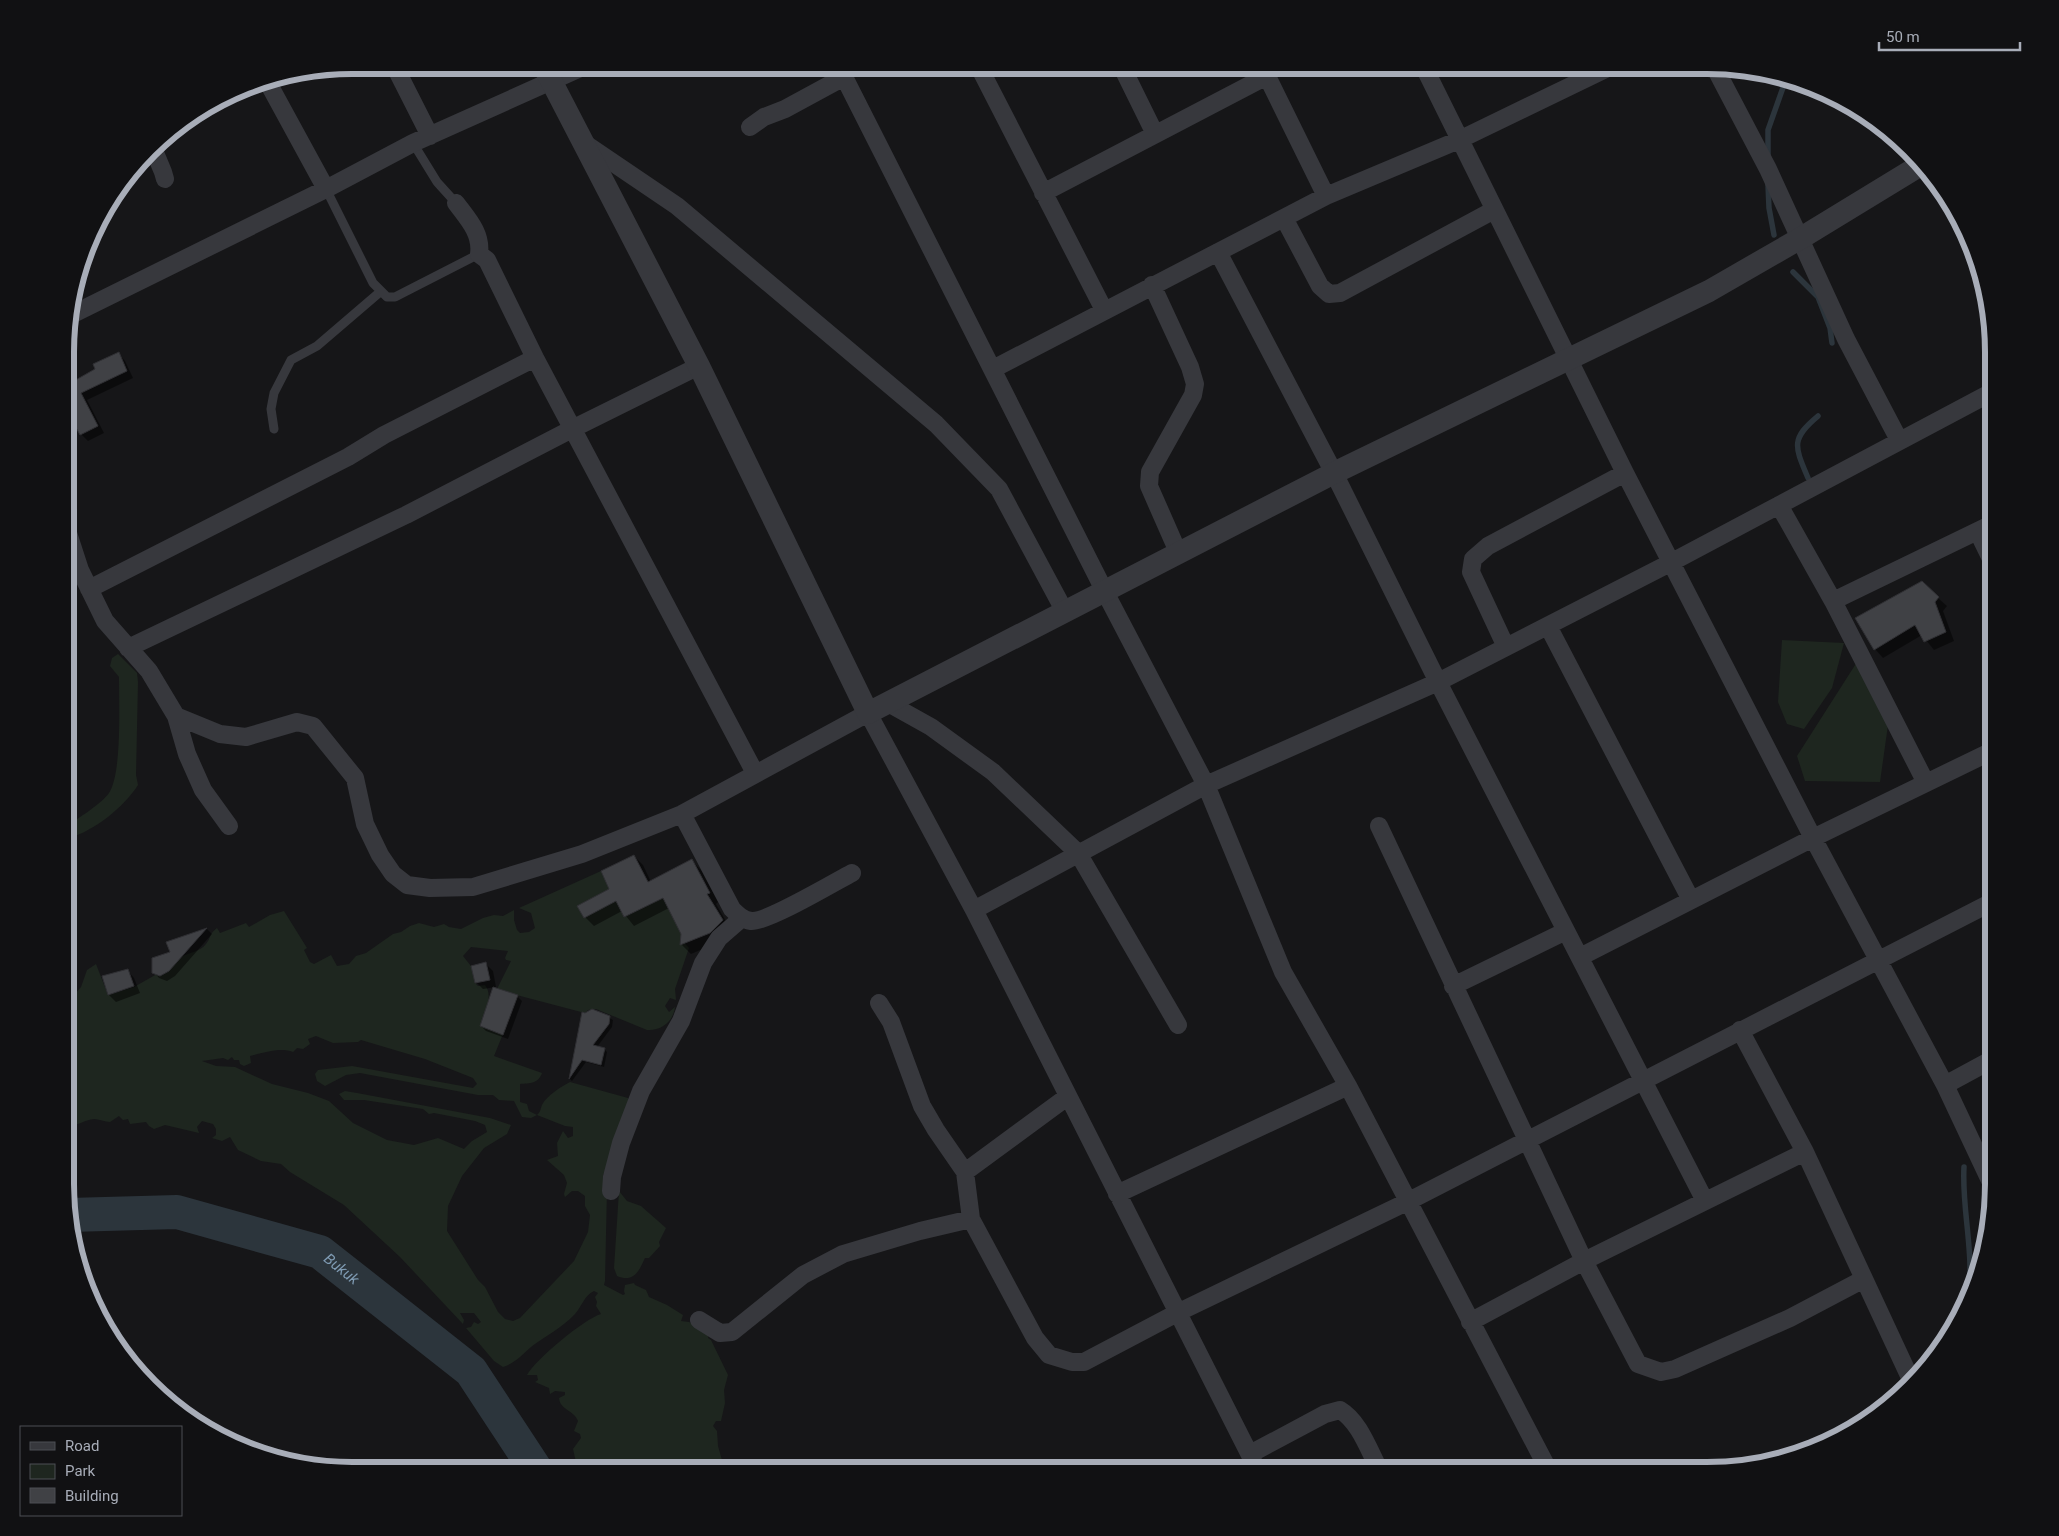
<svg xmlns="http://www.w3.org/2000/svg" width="2059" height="1536" font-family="Roboto,sans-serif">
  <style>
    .green { fill: #1e261f; fill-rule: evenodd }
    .shadow { fill: #0007 }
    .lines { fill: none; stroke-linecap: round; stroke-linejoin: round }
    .stream { stroke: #2c353c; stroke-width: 5.5 }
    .river { stroke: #2c353c; stroke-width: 34 }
    .building { fill: #404145; stroke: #303034 }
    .service { stroke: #37383d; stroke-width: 9 }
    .minor { stroke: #37383d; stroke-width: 18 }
    .tertiary { stroke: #37383d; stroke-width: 22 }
    .labels { text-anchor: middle; stroke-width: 4; stroke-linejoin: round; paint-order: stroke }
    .water-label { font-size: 15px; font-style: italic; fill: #7f9bb3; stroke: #111113 }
    .rim { fill: none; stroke: #a8adb8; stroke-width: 6 }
  </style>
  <rect width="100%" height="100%" fill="#161618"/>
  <path class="green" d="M 1782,640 L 1844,643 L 1832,688 L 1804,729 L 1787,724 L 1778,702 Z
    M 118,654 L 137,673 L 138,682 L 136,775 L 138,785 C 124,807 94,831 69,838 L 66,845 L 66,826 C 78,819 102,803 109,793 C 122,774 119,703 119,677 L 110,666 L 112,658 Z
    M 1857,662 L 1889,718 L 1880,782 L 1805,781 L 1797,756 Z
    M 601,871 L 609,889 L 596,896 L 602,907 L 616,901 L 624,917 L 663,898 L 681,934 L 681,939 L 689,948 L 675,989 L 676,1000 L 670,998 L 665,1006 L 669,1012 L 675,1007 C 673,1022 661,1031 647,1030 L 596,1009 L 588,1010 L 585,1013 L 505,992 L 497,989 L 511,961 L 506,960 L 505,958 L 508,951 L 471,947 L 463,956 L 471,966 L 475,983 L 478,986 L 485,985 C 494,996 484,1014 480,1026 L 503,1034 L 494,1056 L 542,1073 C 538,1084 530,1083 520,1084 L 520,1102 L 527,1104 L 529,1111 L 537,1115 C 541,1111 540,1110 542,1105 C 547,1095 561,1087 570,1082 L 628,1098 L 633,1107 L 603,1175 L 607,1189 L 605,1281 L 604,1285 L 623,1295 L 625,1294 L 624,1291 L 625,1285 L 634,1283 L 635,1285 L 646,1290 L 649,1297 L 667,1305 L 683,1315 L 681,1321 L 689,1322 L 709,1332 L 708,1338 L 711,1340 L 728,1375 L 724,1390 L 725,1403 L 721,1421 L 716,1421 L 713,1426 L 717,1431 L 718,1446 L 725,1471 L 585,1471 L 576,1462 L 573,1449 L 581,1438 L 580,1434 L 574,1431 L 578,1421 C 574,1410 560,1410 559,1398 L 565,1395 L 565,1392 L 555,1391 L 550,1394 L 549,1388 L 535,1382 L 538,1380 L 537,1375 L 527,1375 C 536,1359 584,1319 601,1314 L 596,1306 L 597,1302 L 595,1297 L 598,1293 L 594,1291 C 584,1296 582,1306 575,1314 C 562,1328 545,1336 531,1347 C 522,1355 515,1363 503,1367 L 494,1361 L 466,1328 L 471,1327 L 474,1322 L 478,1324 L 481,1322 L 474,1313 L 460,1313 L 464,1320 L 463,1324 L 400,1257 L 344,1205 L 290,1172 L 281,1164 L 261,1161 L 238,1150 L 230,1137 L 222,1141 L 212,1138 L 216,1135 L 216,1129 L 213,1124 L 202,1121 L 197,1127 L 199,1133 L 165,1125 L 154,1129 L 149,1126 L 146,1122 L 130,1124 L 128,1119 L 123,1120 L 119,1116 L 110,1122 C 105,1122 99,1119 94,1119 C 82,1120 77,1129 66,1122 L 66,1010 L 69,1001 L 81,987 L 87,970 L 96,964 L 108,995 L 134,987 L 157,974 L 161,976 C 169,971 174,963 182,957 C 189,952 200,952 206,944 C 212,937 208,935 217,928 L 220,933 L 246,923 L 249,927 L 270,915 L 284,911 L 307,948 L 304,950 L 310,962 L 314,964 L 331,955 L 337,966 L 349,964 L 356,956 L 366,953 L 393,934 L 401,932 L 410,926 L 419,923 L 434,927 L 444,924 L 449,927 L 461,929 L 483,918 L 494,915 L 503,916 L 514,910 L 514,920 L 517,930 L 520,933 L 529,932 L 535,928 L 531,913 L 519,908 ZM 316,1036 L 333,1043 L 358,1042 L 361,1040 L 425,1059 L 473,1078 L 477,1084 L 473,1088 L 352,1066 L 318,1070 L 315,1074 L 317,1081 L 325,1086 L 346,1075 L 360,1073 L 478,1095 L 493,1095 L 499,1100 L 514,1101 L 522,1117 L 531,1118 L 537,1115 L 565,1126 L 573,1127 L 573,1136 L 568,1138 L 563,1131 L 557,1143 L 558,1156 L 547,1160 L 564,1175 L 567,1183 L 564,1194 L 565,1197 L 572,1191 L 578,1191 L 585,1196 L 585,1206 L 590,1215 L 588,1232 L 574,1261 L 520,1318 L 513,1321 L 505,1319 L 498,1312 L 485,1287 L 478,1280 L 447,1231 L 448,1206 L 462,1176 L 484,1148 L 507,1134 L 511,1125 L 490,1118 L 357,1093 L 345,1091 L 339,1094 L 344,1100 L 364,1100 L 423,1109 L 429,1114 L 434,1113 L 475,1121 L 485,1125 L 487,1132 L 472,1141 L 464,1149 L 438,1138 L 414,1145 L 387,1140 L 353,1123 L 329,1101 L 308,1093 L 272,1084 L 235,1067 L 216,1066 L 202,1061 L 223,1058 L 228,1060 L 232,1057 L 234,1060 L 239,1060 L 240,1064 L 244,1066 L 251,1063 L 250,1056 C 263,1053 280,1047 293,1052 L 297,1048 L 303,1049 L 310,1044 L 308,1039 Z
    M 619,1191 L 627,1201 L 641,1206 L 666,1228 L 659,1242 L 660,1246 L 649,1258 L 645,1258 C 639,1271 634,1283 617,1276 L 614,1268 Z"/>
  <path class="shadow" d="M 119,354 L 125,361 L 133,378 L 87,400 L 104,433 L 88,441 L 81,434 L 68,409 L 97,370 Z
    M 1938,598 L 1947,606 L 1943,611 L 1954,641 L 1934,650 L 1922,635 L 1883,658 L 1875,649 Z
    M 634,856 L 643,865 L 651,882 L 692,861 L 701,870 L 718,902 L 716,904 L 731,930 L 719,942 L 691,954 L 682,945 L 682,934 L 669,908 L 634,926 L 622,911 L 594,926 L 585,917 L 611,889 Z
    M 207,929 L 212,934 L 175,976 L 167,981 L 159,978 L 154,972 L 171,953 L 168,943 Z
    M 486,964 L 493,971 L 496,987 L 483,989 L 476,982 Z
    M 128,971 L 134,978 L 140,993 L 116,1002 L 109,995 L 103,977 Z
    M 517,996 L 522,1001 L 508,1039 L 486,1031 L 481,1026 Z
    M 596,1010 L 613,1020 L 612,1027 L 597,1047 L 604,1049 L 607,1052 L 604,1067 L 586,1062 L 572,1081 L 570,1079 L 583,1013 Z"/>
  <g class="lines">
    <path class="stream" d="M 1768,156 L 1768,130 L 1786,79
      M 1768,185 L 1769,208 L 1774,235
      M 1793,272 L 1818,297 L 1830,328 L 1832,343
      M 1808,478 C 1795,447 1790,439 1818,416
      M 1964,1167 C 1962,1201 1970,1235 1970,1269 C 1970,1280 1967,1292 1966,1304"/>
    <path class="river" id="s1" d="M 69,1215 L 177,1212 L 320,1252 L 471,1371 L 536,1470"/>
  </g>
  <path class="building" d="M 119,352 L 127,371 L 81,393 L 98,426 L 80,435 L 67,411 L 67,367 L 74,381 L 95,369 L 93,364 Z
    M 1922,581 L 1939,597 L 1935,602 L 1946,632 L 1924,642 L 1915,625 L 1874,650 L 1855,618 Z
    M 634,855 L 648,882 L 692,859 L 710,893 L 707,894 L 723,920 L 710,933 L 680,945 L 681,934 L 663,898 L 624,917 L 616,901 L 584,918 L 577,906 L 609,889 L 601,871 Z
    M 207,928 L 169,971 L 160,976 L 152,973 L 152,958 L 170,952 L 166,942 Z
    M 486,962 L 490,980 L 475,983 L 471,966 Z
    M 128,969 L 134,986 L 108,995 L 102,976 Z
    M 493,987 L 518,995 L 503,1035 L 480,1026 Z
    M 592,1009 L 610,1016 L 609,1024 L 593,1045 L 605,1048 L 601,1065 L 582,1060 L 569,1079 L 582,1012 L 585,1013 Z"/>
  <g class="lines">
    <path class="service" d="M 413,143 L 437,182 L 456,203
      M 326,189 L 373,283 L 387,297 L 395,297 L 479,254
      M 274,429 L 271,409 L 274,393 L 291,360 L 317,346 L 380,292"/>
    <path class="minor" d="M 394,65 L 430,136
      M 838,65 L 1104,590 L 1206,785 L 1283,972 L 1348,1086 L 1549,1471
      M 978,65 L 1104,310
      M 1121,65 L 1155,134
      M 1423,65 L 1625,473 L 1813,838 L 1945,1085 L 1993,1187
      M 1262,66 L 1326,196
      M 1714,66 L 1768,169 L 1846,339 L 1899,440
      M 266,79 L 326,189
      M 750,127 L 764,117 L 785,109 L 844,77
      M 584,143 L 677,206 L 936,424 L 999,489 L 1065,612
      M 153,148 L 163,172 L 165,179
      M 1043,193 L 1267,76
      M 456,203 C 467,218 482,233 479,254 L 487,260 L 535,358 L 755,773
      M 1955,212 L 1973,248
      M 1284,218 L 1320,286 L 1329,294 L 1340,293 L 1494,210
      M 1218,252 L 1334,473 L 1438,682 L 1705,1201
      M 1152,285 L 1190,367 L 1195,384 L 1193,395 L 1150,472 L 1149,486 L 1178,552
      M 67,317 L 326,189 L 413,143 L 587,65
      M 993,369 L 1326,196 L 1459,140 L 1612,66
      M 1779,505 L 1833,601 L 1926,783
      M 67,530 L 80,570 L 105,621 L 149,671 L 176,716 L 220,734 L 246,737 L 297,722 L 313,726 L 355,778 L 365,824 L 380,855 L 393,874 L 407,885 L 430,888 L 473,887 L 582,854 L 682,814 L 868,713 L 974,910 L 1258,1471
      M 1978,532 L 1994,565
      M 89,589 L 348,457 L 384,435 L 535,358
      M 1833,601 L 1994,523
      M 1548,626 L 1691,900
      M 1506,647 L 1471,572 L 1473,559 L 1488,546 L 1625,473
      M 128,648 L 406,515 L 572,429 L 699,366
      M 888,703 L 931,727 L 993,772 L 1078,853 L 1178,1025
      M 176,716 L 187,754 L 203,790 L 229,826
      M 682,814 L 732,909 C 738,915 743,920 751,921 C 766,923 835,882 852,873
      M 1379,826 L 1584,1261 L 1638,1364 L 1661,1372 L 1675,1369 L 1790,1318 L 1864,1279
      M 974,910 L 1206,785 L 1438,682 L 1672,562 L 1994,391
      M 1580,957 L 1813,838 L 1994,750
      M 1453,986 L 1566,931
      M 879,1003 L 891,1022 L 922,1106 L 936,1130 L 965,1172 L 971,1219 L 1035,1338 L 1049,1355 L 1072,1362 L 1084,1362 L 1177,1313 L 1407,1202 L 1994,901
      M 1740,1030 L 1805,1152 L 1912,1382
      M 1945,1085 L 1993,1059
      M 965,1172 L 1067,1097
      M 611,1191 L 612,1177 L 621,1143 L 641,1091 L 681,1021 L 703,963 L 719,938 L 742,918
      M 1117,1194 L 1348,1086
      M 699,1320 L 720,1333 L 732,1332 L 803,1275 L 843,1254 L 920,1231 L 971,1219
      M 1470,1322 L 1584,1261 L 1805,1152
      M 1250,1454 L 1325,1414 L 1340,1410 C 1360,1422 1369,1451 1380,1471"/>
    <path class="tertiary" d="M 543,65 L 699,366 L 868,713 L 1334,473 L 1709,291 L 1801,238 L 1919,166"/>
  </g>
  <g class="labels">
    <g class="water-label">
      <text dy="5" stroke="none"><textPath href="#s1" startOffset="284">Bukuk</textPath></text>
    </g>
  </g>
  <path d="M0 0H2059V1536H0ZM352 74H1707A278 278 0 0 1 1985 352V1184A278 278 0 0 1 1707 1462H352A278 278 0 0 1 74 1184V352A278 278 0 0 1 352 74Z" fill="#111113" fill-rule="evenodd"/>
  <path class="rim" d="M352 74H1707A278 278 0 0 1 1985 352V1184A278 278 0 0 1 1707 1462H352A278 278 0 0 1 74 1184V352A278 278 0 0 1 352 74Z"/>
  <rect x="20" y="1426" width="162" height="90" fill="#111113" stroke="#4d4f55"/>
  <rect x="30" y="1442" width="25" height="8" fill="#37383d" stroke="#4d4f55"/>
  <text x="65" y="1451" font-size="15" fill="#a8adb8">Road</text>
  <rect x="30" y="1464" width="25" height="15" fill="#1e261f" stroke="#4d4f55"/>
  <text x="65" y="1476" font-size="15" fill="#a8adb8">Park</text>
  <rect x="30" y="1488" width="25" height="15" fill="#404145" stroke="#4d4f55"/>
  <text x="65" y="1501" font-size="15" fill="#a8adb8">Building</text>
  <path d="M1879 42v8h141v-8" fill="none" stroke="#a8adb8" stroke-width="2.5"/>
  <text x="1886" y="42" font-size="15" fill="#a8adb8" stroke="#111113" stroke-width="4" paint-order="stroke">50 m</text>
</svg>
